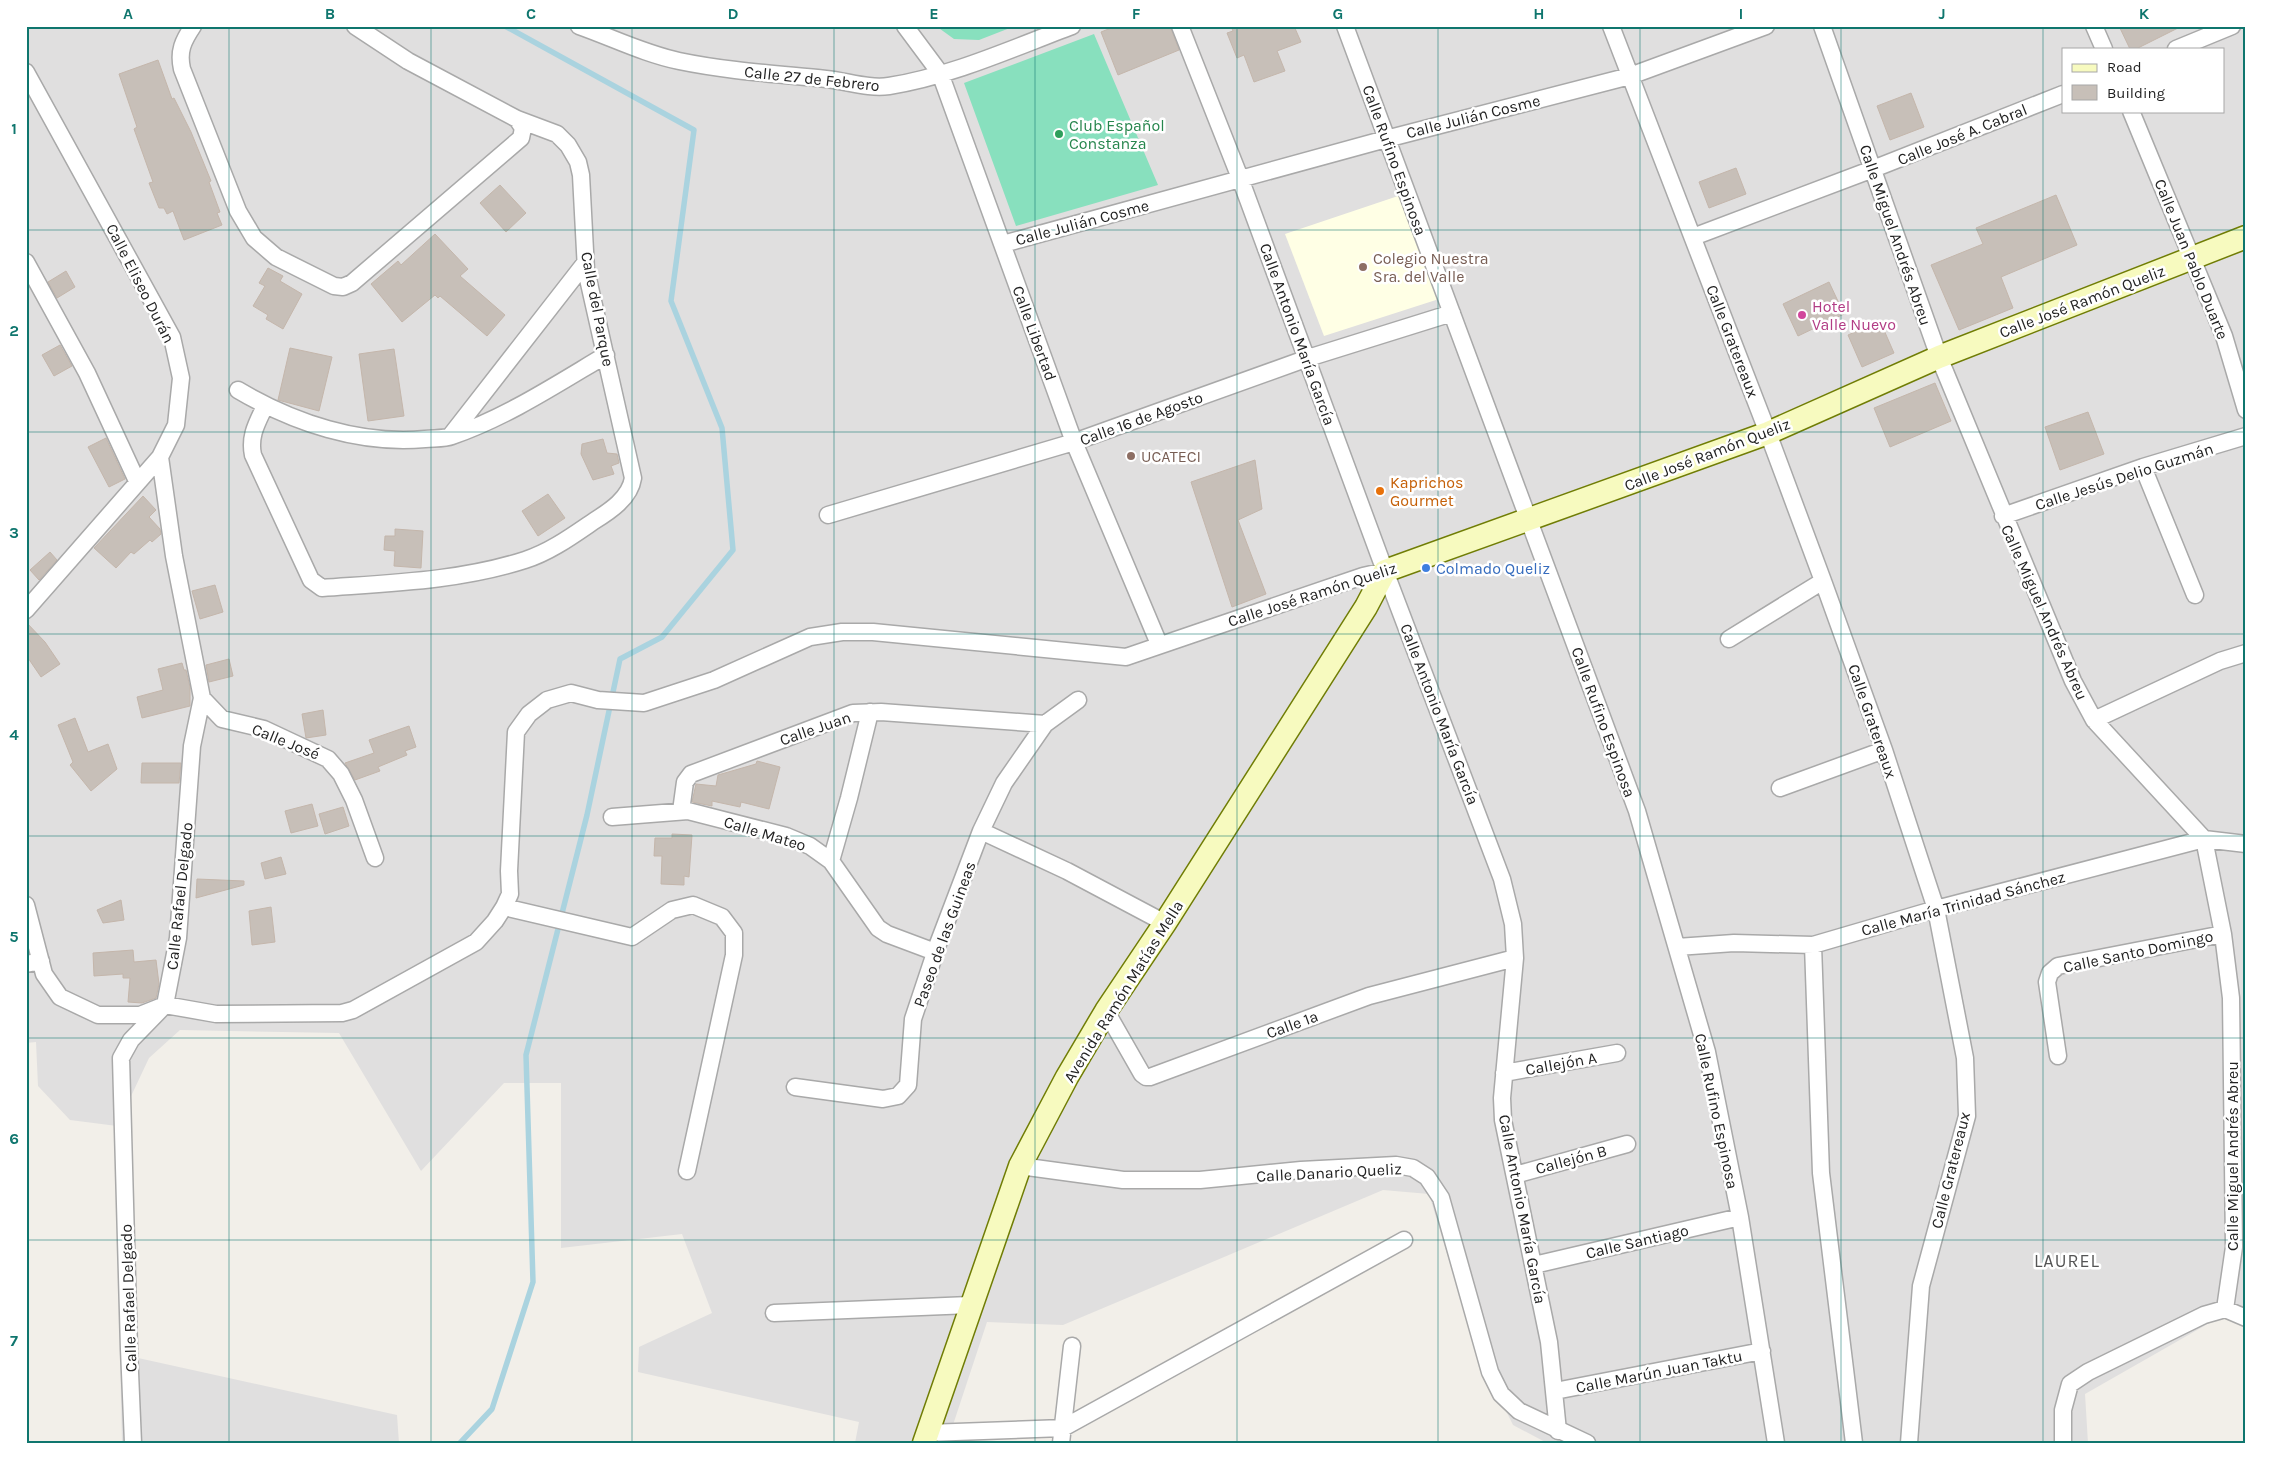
<svg xmlns="http://www.w3.org/2000/svg" width="2272" height="1469" font-family="Karla,sans-serif">
  <style>
    .residential { fill: #e0dfdf; fill-rule: evenodd }
    .education { fill: #ffffe5 }
    .pitch { fill: #88e0be }
    .lines { fill: none; stroke-linecap: round; stroke-linejoin: round }
    .stream { stroke: #aad3df; stroke-width: 5.5 }
    .building { fill: #c7bfb8; stroke: #c4b6ab }
    .street-casing { stroke: #a9a9a9; stroke-width: 19 }
    .secondary-casing { stroke: #707d05; stroke-width: 25 }
    .street { stroke: #fff; stroke-width: 16 }
    .secondary { stroke: #f7fabf; stroke-width: 22 }
    .grid { fill: none; stroke: #0f766e; stroke-width: 1; stroke-opacity: 0.55 }
    .leisure-dot { fill: #2e9e5b; stroke: #fff; stroke-width: 2 }
    .education-dot { fill: #8d6e63; stroke: #fff; stroke-width: 2 }
    .hotel-dot { fill: #d1479c; stroke: #fff; stroke-width: 2 }
    .food-dot { fill: #e8710a; stroke: #fff; stroke-width: 2 }
    .shop-dot { fill: #3f7fe0; stroke: #fff; stroke-width: 2 }
    .labels { text-anchor: middle; stroke-width: 5; stroke-linejoin: round; paint-order: stroke }
    .street-label { font-size: 16px; fill: #222; stroke: #fff }
    .leisure-label { font-size: 16px; fill: #27864d; stroke: #fff; text-anchor: start }
    .education-label { font-size: 16px; fill: #785e54; stroke: #fff; text-anchor: start }
    .hotel-label { font-size: 16px; fill: #b23c85; stroke: #fff; text-anchor: start }
    .food-label { font-size: 16px; fill: #c56008; stroke: #fff; text-anchor: start }
    .shop-label { font-size: 16px; fill: #366cbe; stroke: #fff; text-anchor: start }
    .neighbourhood-label { font-size: 18px; letter-spacing: 1px; fill: #555; stroke: #fff }
    .neatline { fill: none; stroke: #0f766e; stroke-width: 2 }
    .grid-label { font-size: 16px; text-anchor: middle; font-weight: bold; fill: #0f766e }
  </style>
  <rect width="100%" height="100%" fill="#f2efe9"/>
  <path class="residential" d="M 26,26 L 2246,26 L 2246,1320 L 2227,1313 L 2085,1394 L 2088,1443 L 1547,1443 L 1513,1425 L 1476,1350 L 1429,1194 L 1383,1190 L 1063,1325 L 987,1322 L 947,1443 L 855,1443 L 859,1422 L 638,1372 L 639,1347 L 712,1313 L 682,1234 L 561,1248 L 561,1083 L 504,1083 L 421,1171 L 339,1033 L 180,1030 L 149,1058 L 117,1126 L 70,1120 L 38,1086 L 36,1042 L 26,1043 ZM 2063,49 L 2223,49 L 2223,111 L 2063,111 Z
    M 120,1354 L 397,1415 L 399,1443 L 122,1443 Z"/>
  <path class="education" d="M 1401,195 L 1439,299 L 1324,336 L 1285,234 Z"/>
  <path class="pitch" d="M 936,26 L 1015,26 L 979,40 L 954,39 Z
    M 1094,34 L 1158,185 L 1016,226 L 964,83 Z"/>
  <g class="lines">
    <path class="stream" d="M 460,1443 L 492,1409 L 533,1282 L 526,1055 L 587,815 L 620,659 L 662,637 L 733,550 L 722,428 L 671,301 L 694,130 L 505,26"/>
  </g>
  <path class="building" d="M 1116,26 L 1170,26 L 1179,50 L 1118,75 L 1101,32 Z
    M 1231,26 L 1294,26 L 1301,42 L 1277,51 L 1285,71 L 1254,82 L 1244,55 L 1237,58 L 1227,33 L 1233,31 Z
    M 2119,26 L 2182,26 L 2136,49 L 2130,49 Z
    M 158,60 L 172,99 L 174,98 L 191,132 L 211,181 L 209,182 L 220,212 L 217,213 L 222,225 L 184,240 L 173,211 L 167,214 L 164,208 L 159,208 L 149,183 L 153,182 L 134,129 L 137,127 L 119,74 Z
    M 1911,93 L 1924,127 L 1890,140 L 1877,106 Z
    M 1736,168 L 1746,194 L 1709,208 L 1699,182 Z
    M 500,185 L 526,213 L 506,232 L 480,203 Z
    M 2056,195 L 2077,245 L 2001,277 L 2013,308 L 1959,330 L 1931,265 L 1983,244 L 1976,228 Z
    M 435,234 L 468,269 L 460,276 L 505,315 L 487,336 L 440,296 L 438,298 L 435,295 L 402,322 L 371,284 L 398,261 L 401,265 Z
    M 268,268 L 283,276 L 280,281 L 302,294 L 283,329 L 266,319 L 268,315 L 253,306 L 265,286 L 259,283 Z
    M 66,271 L 75,287 L 57,298 L 48,282 Z
    M 1829,282 L 1844,314 L 1798,336 L 1783,304 Z
    M 1880,321 L 1894,353 L 1862,367 L 1848,335 Z
    M 60,345 L 72,366 L 54,376 L 42,355 Z
    M 290,348 L 332,357 L 319,411 L 278,400 Z
    M 394,349 L 404,416 L 368,421 L 359,354 Z
    M 1935,383 L 1951,421 L 1890,447 L 1874,408 Z
    M 2088,412 L 2104,454 L 2060,470 L 2045,427 Z
    M 106,438 L 125,479 L 109,487 L 88,447 Z
    M 603,439 L 607,453 L 617,454 L 619,463 L 611,466 L 614,474 L 593,480 L 581,454 L 582,444 Z
    M 1255,460 L 1262,509 L 1238,520 L 1266,594 L 1232,607 L 1191,482 Z
    M 548,494 L 565,518 L 538,536 L 522,511 Z
    M 143,496 L 156,510 L 149,517 L 160,529 L 161,534 L 152,542 L 150,540 L 134,554 L 131,552 L 116,568 L 94,548 Z
    M 395,529 L 423,531 L 421,568 L 394,566 L 395,551 L 384,550 L 385,536 L 395,536 Z
    M 50,552 L 57,560 L 39,580 L 30,570 Z
    M 215,585 L 223,612 L 200,619 L 192,591 Z
    M 26,622 L 45,642 L 60,664 L 41,677 L 26,655 Z
    M 229,659 L 233,676 L 209,682 L 206,665 Z
    M 182,663 L 184,670 L 186,670 L 190,687 L 190,706 L 142,718 L 137,697 L 163,690 L 158,669 Z
    M 323,710 L 326,735 L 306,738 L 302,714 Z
    M 75,718 L 88,752 L 108,744 L 117,769 L 91,791 L 70,765 L 73,762 L 58,725 Z
    M 409,726 L 416,747 L 405,751 L 407,755 L 378,767 L 380,771 L 355,780 L 345,763 L 374,753 L 369,740 Z
    M 757,761 L 780,767 L 769,809 L 741,802 L 740,807 L 712,801 L 712,806 L 692,802 L 696,784 L 716,786 L 718,775 L 756,764 Z
    M 142,763 L 181,763 L 179,783 L 141,783 Z
    M 312,804 L 318,826 L 291,833 L 285,811 Z
    M 343,807 L 349,826 L 325,834 L 319,814 Z
    M 672,834 L 692,835 L 689,877 L 684,876 L 684,885 L 661,884 L 662,856 L 654,856 L 655,838 L 672,838 Z
    M 281,857 L 286,874 L 265,879 L 261,863 Z
    M 197,879 L 244,881 L 244,885 L 196,898 Z
    M 121,900 L 124,920 L 103,923 L 97,910 Z
    M 271,907 L 275,942 L 252,945 L 249,911 Z
    M 133,950 L 134,962 L 156,960 L 159,984 L 156,998 L 142,1003 L 128,1002 L 130,978 L 123,978 L 123,974 L 94,976 L 93,953 Z"/>
  <g class="lines">
    <g class="street-casing">
      <path id="street" d="M 193,26 C 183,41 178,51 182,69 L 238,211 L 254,238 L 276,257 L 334,286 L 343,287 L 352,283 L 521,138 L 523,128 L 517,119
        M 579,26 C 613,38 645,54 679,61 C 727,71 777,74 826,79 C 847,81 868,89 889,86 C 952,76 1013,48 1072,26
        M 905,26 L 940,73 L 1074,442 L 1159,644
        M 1180,26 L 1240,178 L 1385,571 L 1502,879 L 1513,924 L 1515,958 L 1502,1098 L 1503,1120 L 1549,1342 L 1558,1431
        M 1345,26 L 1637,811 L 1707,1052 L 1740,1217 L 1776,1443
        M 1611,26 L 1768,433 L 1823,581 L 1884,750 L 1936,909 L 1965,1058 L 1967,1116 L 1921,1286 L 1909,1443
        M 1822,26 L 1939,357 L 2073,681 L 2094,720 L 2204,839 L 2223,934 L 2231,998 L 2234,1247 L 2225,1309
        M 2094,26 L 2104,49
        M 2176,49 L 2232,26
        M 26,72 L 172,337 L 181,378 L 176,425 L 160,457 L 26,610
        M 2131,111 L 2224,336 L 2246,410
        M 1693,237 L 1873,169 L 2063,94
        M 1003,244 L 1386,139 L 1630,76 L 1766,26
        M 26,262 L 87,373 L 137,481
        M 238,390 C 294,423 360,445 425,439 C 434,438 444,439 452,436 C 507,417 557,384 606,355
        M 265,406 C 257,423 249,436 253,455 L 311,580 L 322,588 C 390,583 460,581 525,560 C 550,552 572,536 594,521 C 610,511 630,498 633,478 L 586,270 L 581,175 L 578,162 L 568,145 L 557,134 L 517,119 L 408,61 L 355,26
        M 451,435 L 585,263
        M 2143,467 L 2195,595
        M 828,515 L 1074,442 L 1308,358 L 1452,313
        M 2003,516 L 2143,467 L 2246,436
        M 1729,639 L 1823,581
        M 202,698 L 222,719 L 264,729 L 328,759 L 341,774 L 354,800 L 375,858
        M 2094,720 L 2220,661 L 2246,653
        M 1780,788 L 1884,750
        M 681,811 L 685,782 L 691,774 L 853,713 L 881,712 L 1045,724
        M 612,817 L 688,811 L 786,836 L 810,846 L 831,861 L 878,928 L 887,934 L 935,952
        M 981,831 L 1067,871 L 1165,923
        M 831,861 L 849,798 L 870,712
        M 26,905 L 44,974 L 60,997 L 98,1015 L 140,1015 L 165,1005 L 216,1014 L 342,1013 L 353,1010 L 476,942 L 495,921 L 504,907 L 510,894 L 509,871 L 516,732 L 529,714 L 547,700 L 571,693 L 598,700 L 644,703 L 714,680 L 810,637 L 842,632 L 873,632 L 1126,657 L 1363,576 L 1385,571
        M 504,907 L 632,937 L 672,910 L 693,905 L 722,917 L 734,933 L 734,955 L 687,1171
        M 1813,945 L 1821,1173 L 1854,1443
        M 1677,947 L 1734,943 L 1813,945 L 1936,909 L 2204,839 L 2246,844
        M 26,964 L 41,961
        M 1106,1011 L 1142,1074 L 1146,1077 L 1150,1077 L 1369,996 L 1515,958
        M 2058,1056 L 2047,982 L 2050,973 L 2058,966 L 2223,934
        M 1504,1073 L 1617,1053
        M 795,1087 L 883,1099 L 898,1096 L 908,1085 L 913,1019 L 938,944 L 981,831 L 1004,783 L 1045,724 L 1078,700
        M 1020,1166 L 1123,1180 L 1200,1180 L 1301,1170 L 1396,1165 L 1413,1168 L 1427,1177 L 1441,1198 L 1490,1372 L 1501,1394 L 1519,1411 L 1587,1443
        M 1515,1175 L 1627,1144
        M 1534,1265 L 1740,1217
        M 2225,1309 L 2246,1318
        M 774,1313 L 970,1305
        M 1555,1391 L 1762,1351
        M 928,1433 L 1063,1428 L 1404,1240
        M 133,1443 L 129,1349 L 121,1058 L 131,1040 L 165,1005 L 178,938 L 192,746 L 202,698 L 174,556 L 160,457
        M 1061,1443 L 1072,1346
        M 2063,1443 L 2063,1410 L 2070,1384 L 2088,1372 L 2204,1315 L 2225,1309"/>
    </g>
    <g class="secondary-casing">
      <path id="secondary" d="M 924,1443 L 1020,1166 L 1067,1077 L 1106,1011 L 1165,923 L 1366,607 L 1385,571 L 1768,433 L 1939,357 L 2246,237"/>
    </g>
    <use href="#street" class="street"/>
    <use href="#secondary" class="secondary"/>
  </g>
  <path class="grid" d="M 229,26 L 229,1443M 431,26 L 431,1443M 632,26 L 632,1443M 834,26 L 834,1443M 1035,26 L 1035,1443M 1237,26 L 1237,1443M 1438,26 L 1438,1443M 1640,26 L 1640,1443M 1841,26 L 1841,1443M 2043,26 L 2043,1443M 26,230 L 2246,230M 26,432 L 2246,432M 26,634 L 2246,634M 26,836 L 2246,836M 26,1038 L 2246,1038M 26,1240 L 2246,1240"/>
  <circle class="leisure-dot" cx="1059" cy="134" r="5"/>
  <g class="education-dot">
    <circle cx="1363" cy="267" r="5"/>
    <circle cx="1131" cy="456" r="5"/>
  </g>
  <circle class="hotel-dot" cx="1802" cy="315" r="5"/>
  <circle class="food-dot" cx="1380" cy="491" r="5"/>
  <circle class="shop-dot" cx="1426" cy="568" r="5"/>
  <g class="labels">
    <g class="street-label">
      <text transform="translate(812 78) rotate(6)" y="6">Calle 27 de Febrero</text>
      <text transform="translate(1473 116) rotate(-14)" y="6">Calle Julián Cosme</text>
      <text transform="translate(1962 134) rotate(-22)" y="6">Calle José A. Cabral</text>
      <text transform="translate(1395 160) rotate(70)" y="6">Calle Rufino Espinosa</text>
      <text transform="translate(1082 222) rotate(-15)" y="6">Calle Julián Cosme</text>
      <text transform="translate(1896 235) rotate(71)" y="6">Calle Miguel Andrés Abreu</text>
      <text transform="translate(2192 259) rotate(68)" y="6">Calle Juan Pablo Duarte</text>
      <text transform="translate(141 283) rotate(63)" y="6">Calle Eliseo Durán</text>
      <text transform="translate(2082 301) rotate(-21)" y="6">Calle José Ramón Queliz</text>
      <text transform="translate(598 309) rotate(79)" y="6">Calle del Parque</text>
      <text transform="translate(1035 333) rotate(70)" y="6">Calle Libertad</text>
      <text transform="translate(1298 334) rotate(70)" y="6">Calle Antonio María García</text>
      <text transform="translate(1733 341) rotate(69)" y="6">Calle Gratereaux</text>
      <text transform="translate(1141 418) rotate(-20)" y="6">Calle 16 de Agosto</text>
      <text transform="translate(1707 454) rotate(-21)" y="6">Calle José Ramón Queliz</text>
      <text transform="translate(2124 476) rotate(-18)" y="6">Calle Jesús Delio Guzmán</text>
      <text transform="translate(1312 594) rotate(-18)" y="6">Calle José Ramón Queliz</text>
      <text transform="translate(2045 612) rotate(66)" y="6">Calle Miguel Andrés Abreu</text>
      <text transform="translate(1440 714) rotate(69)" y="6">Calle Antonio María García</text>
      <text transform="translate(1873 721) rotate(71)" y="6">Calle Gratereaux</text>
      <text transform="translate(1604 722) rotate(70)" y="6">Calle Rufino Espinosa</text>
      <text transform="translate(815 728) rotate(-19)" y="6">Calle Juan</text>
      <text transform="translate(286 741) rotate(22)" y="6">Calle José</text>
      <text transform="translate(765 833) rotate(17)" y="6">Calle Mateo</text>
      <text transform="translate(179 896) rotate(-84)" y="6">Calle Rafael Delgado</text>
      <text transform="translate(1963 903) rotate(-15)" y="6">Calle María Trinidad Sánchez</text>
      <text transform="translate(944 934) rotate(-70)" y="6">Paseo de las Guineas</text>
      <text transform="translate(2138 951) rotate(-12)" y="6">Calle Santo Domingo</text>
      <text transform="translate(1123 991) rotate(-58)" y="6">Avenida Ramón Matías Mella</text>
      <text transform="translate(1292 1024) rotate(-20)" y="6">Calle 1ª</text>
      <text transform="translate(1561 1063) rotate(-10)" y="6">Callejón A</text>
      <text transform="translate(1717 1111) rotate(78)" y="6">Calle Rufino Espinosa</text>
      <text transform="translate(2232 1156) rotate(-90)" y="6">Calle Miguel Andrés Abreu</text>
      <text transform="translate(1571 1159) rotate(-15)" y="6">Callejón B</text>
      <text transform="translate(1950 1170) rotate(-76)" y="6">Calle Gratereaux</text>
      <text transform="translate(1329 1172) rotate(-3)" y="6">Calle Danario Queliz</text>
      <text transform="translate(1523 1209) rotate(79)" y="6">Calle Antonio María García</text>
      <text transform="translate(1637 1241) rotate(-13)" y="6">Calle Santiago</text>
      <text transform="translate(128 1298) rotate(-92)" y="6">Calle Rafael Delgado</text>
      <text transform="translate(1659 1371) rotate(-11)" y="6">Calle Marún Juan Taktu</text>
    </g>
    <g class="leisure-label">
      <text x="1069" y="131">Club Español<tspan x="1069" dy="18">Constanza</tspan></text>
    </g>
    <g class="education-label">
      <text x="1373" y="264">Colegio Nuestra<tspan x="1373" dy="18">Sra. del Valle</tspan></text>
      <text x="1141" y="462">UCATECI</text>
    </g>
    <g class="hotel-label">
      <text x="1812" y="312">Hotel<tspan x="1812" dy="18">Valle Nuevo</tspan></text>
    </g>
    <g class="food-label">
      <text x="1390" y="488">Kaprichos<tspan x="1390" dy="18">Gourmet</tspan></text>
    </g>
    <g class="shop-label">
      <text x="1436" y="574">Colmado Queliz</text>
    </g>
    <g class="neighbourhood-label">
      <text x="2067" y="1267">LAUREL</text>
    </g>
  </g>
  <rect width="2272" height="1469" fill="none" stroke="#ffffff" stroke-width="55"/>
  <rect x="2062" y="48" width="162" height="65" fill="#ffffff" stroke="#a7a7a7"/>
  <rect x="2072" y="64" width="25" height="8" fill="#f7fabf" stroke="#a7a7a7"/>
  <text x="2107" y="72" font-size="15" fill="#222222">Road</text>
  <rect x="2072" y="85" width="25" height="15" fill="#c7bfb8" stroke="#a7a7a7"/>
  <text x="2107" y="98" font-size="15" fill="#222222">Building</text>
  <rect x="28" y="28" width="2216" height="1414" class="neatline"/>
  <g class="grid-label">
    <text x="128" y="19">A</text>
    <text x="330" y="19">B</text>
    <text x="531" y="19">C</text>
    <text x="733" y="19">D</text>
    <text x="934" y="19">E</text>
    <text x="1136" y="19">F</text>
    <text x="1338" y="19">G</text>
    <text x="1539" y="19">H</text>
    <text x="1741" y="19">I</text>
    <text x="1942" y="19">J</text>
    <text x="2144" y="19">K</text>
    <text x="14" y="134">1</text>
    <text x="14" y="336">2</text>
    <text x="14" y="538">3</text>
    <text x="14" y="740">4</text>
    <text x="14" y="942">5</text>
    <text x="14" y="1144">6</text>
    <text x="14" y="1346">7</text>
  </g>
</svg>
